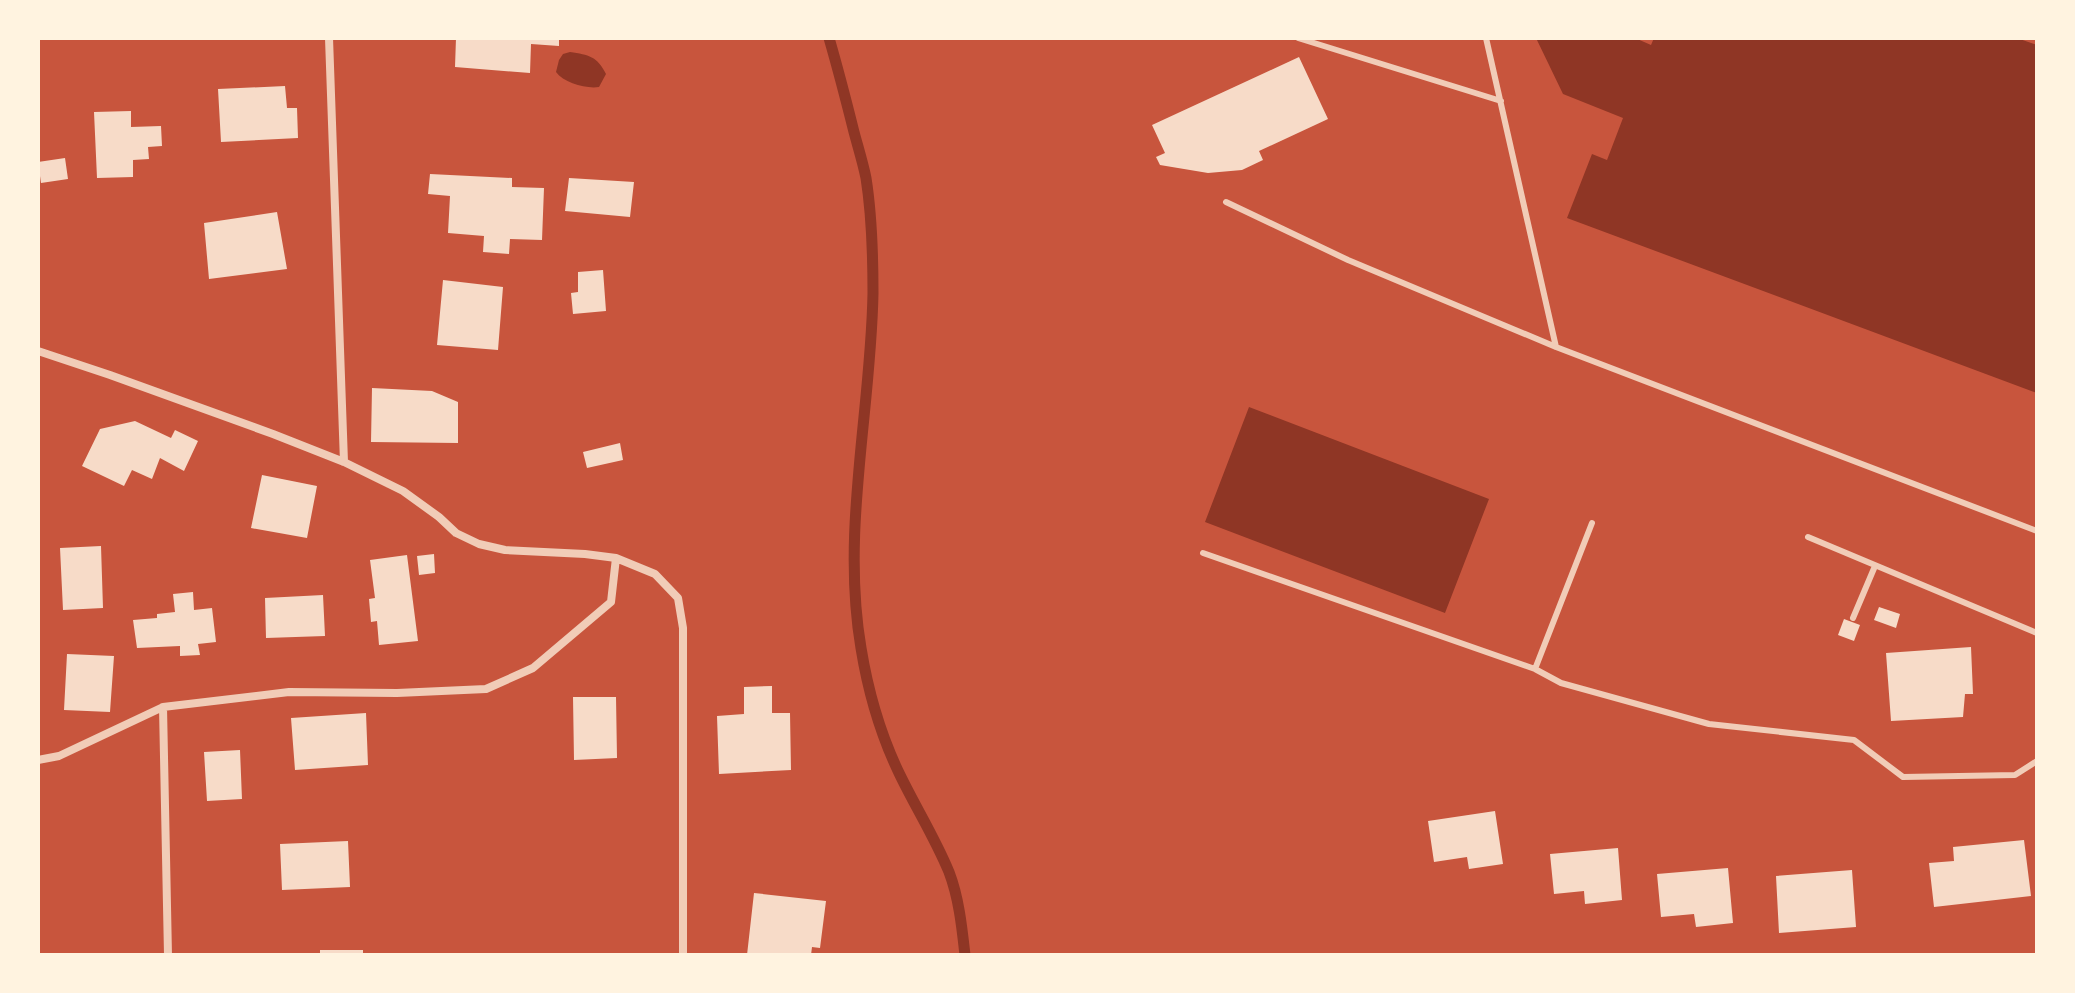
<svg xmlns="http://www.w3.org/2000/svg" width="2075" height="993" font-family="'Nunito Sans',sans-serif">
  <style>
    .water { fill: #8f3625 }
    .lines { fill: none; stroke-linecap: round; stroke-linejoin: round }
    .stream { stroke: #8f3625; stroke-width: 11 }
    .building { fill: #f7dbc8 }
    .service { stroke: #f1ccb7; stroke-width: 6 }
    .minor { stroke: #f1ccb7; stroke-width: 8 }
  </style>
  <rect width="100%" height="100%" fill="#c8553d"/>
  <path class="water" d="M 1536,38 L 1635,38 L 1651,45 L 1654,38 L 2017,38 L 2037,45 L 2037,393 L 1567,218 L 1592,154 L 1607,160 L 1623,118 L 1563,94 Z
    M 570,52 C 589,55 597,56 606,74 L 599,87 C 586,89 564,83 556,72 L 559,60 L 563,54 Z
    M 1249,407 L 1489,499 L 1445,613 L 1205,522 Z"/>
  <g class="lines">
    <path class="stream" d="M 829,38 C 838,69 846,100 854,132 C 858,147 863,163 866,178 C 872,216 873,255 873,293 C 871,411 841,531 861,648 C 868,691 881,736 900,775 C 916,808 935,838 949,872 C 959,898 962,928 965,955"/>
  </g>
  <path class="building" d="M 456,38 L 559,38 L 559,46 L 531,44 L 530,73 L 455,67 Z
    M 1299,57 L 1328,119 L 1259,151 L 1263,160 L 1242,170 L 1208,173 L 1160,165 L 1156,157 L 1165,153 L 1152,125 Z
    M 285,86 L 287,108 L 297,108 L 298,138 L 221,142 L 218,89 Z
    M 131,111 L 131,127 L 161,126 L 162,146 L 148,147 L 149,159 L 133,160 L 133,177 L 97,178 L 94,112 Z
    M 65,158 L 68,179 L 41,183 L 38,162 Z
    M 430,174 L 512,178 L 512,187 L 544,188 L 542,240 L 510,239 L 509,254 L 483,252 L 484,236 L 448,233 L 450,196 L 428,194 Z
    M 569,178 L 634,182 L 630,217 L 565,211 Z
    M 277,212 L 287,269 L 209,279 L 204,223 Z
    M 603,270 L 606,311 L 573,314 L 571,293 L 578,292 L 578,272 Z
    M 443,280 L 503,287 L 498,350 L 437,345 Z
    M 372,388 L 432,391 L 458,402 L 458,443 L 371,442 Z
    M 135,421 L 171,438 L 175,430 L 198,441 L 184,471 L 160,458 L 152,479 L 132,470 L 124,486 L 82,466 L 100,429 Z
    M 620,443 L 623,460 L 587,468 L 583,452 Z
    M 262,475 L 317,486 L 307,538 L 251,528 Z
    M 101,546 L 103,608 L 63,610 L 60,548 Z
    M 434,554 L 435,573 L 419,575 L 417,556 Z
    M 407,555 L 418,641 L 379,645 L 377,621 L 371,622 L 369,599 L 375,598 L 370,560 Z
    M 193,592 L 194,610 L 212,608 L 216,642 L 198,644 L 200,655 L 180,656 L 180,646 L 137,648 L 133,620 L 157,618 L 157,614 L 175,612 L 173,594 Z
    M 323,595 L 325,636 L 266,638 L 265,598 Z
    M 1879,607 L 1900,614 L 1896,628 L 1874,620 Z
    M 1844,619 L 1860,625 L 1854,641 L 1838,635 Z
    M 1971,647 L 1973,694 L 1965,694 L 1963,717 L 1891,721 L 1886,653 Z
    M 67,654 L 114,656 L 110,712 L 64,710 Z
    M 772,686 L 772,713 L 790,713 L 791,770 L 719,774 L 717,716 L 744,714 L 744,687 Z
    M 573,697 L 616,697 L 617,758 L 574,760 Z
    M 366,713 L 368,765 L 295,770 L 291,718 Z
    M 240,750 L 242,799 L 207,801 L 204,752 Z
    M 1495,811 L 1503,864 L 1469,869 L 1467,857 L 1434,862 L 1428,821 Z
    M 2024,840 L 2031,896 L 1934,907 L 1929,863 L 1954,861 L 1953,847 Z
    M 348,841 L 350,887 L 282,890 L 280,844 Z
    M 1618,848 L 1622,900 L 1585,904 L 1584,891 L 1554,894 L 1550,854 Z
    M 1728,868 L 1733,923 L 1696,927 L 1694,914 L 1661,917 L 1657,874 Z
    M 1852,870 L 1856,927 L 1779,933 L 1776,876 Z
    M 754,893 L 826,901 L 820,948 L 812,947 L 811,955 L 747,955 Z
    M 320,950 L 363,950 L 363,955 L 320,955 Z"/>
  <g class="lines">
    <path class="service" d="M 1298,38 L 1501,101
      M 1486,38 L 1556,347
      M 1226,202 L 1348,260 L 1556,347 L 2037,531
      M 1808,537 L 2037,633
      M 1203,553 L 1535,669 L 1561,683 L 1709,724 L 1854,740 L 1903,777 L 2015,775 L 2037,761
      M 1853,618 L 1875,566
      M 1535,669 L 1592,523"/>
    <path class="minor" d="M 329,38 L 344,462
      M 38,351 L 110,375 L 273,434 L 344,462 L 403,491 L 439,517 L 456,533 L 479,544 L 505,550 L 585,554 L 616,558 L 655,574 L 678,598 L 683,628 L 683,955
      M 163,707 L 168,955
      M 38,760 L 59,756 L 163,707 L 289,692 L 397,693 L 486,689 L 533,668 L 611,602 L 616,558"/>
  </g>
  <rect width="2075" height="993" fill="none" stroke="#fff3e0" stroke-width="80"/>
</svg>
